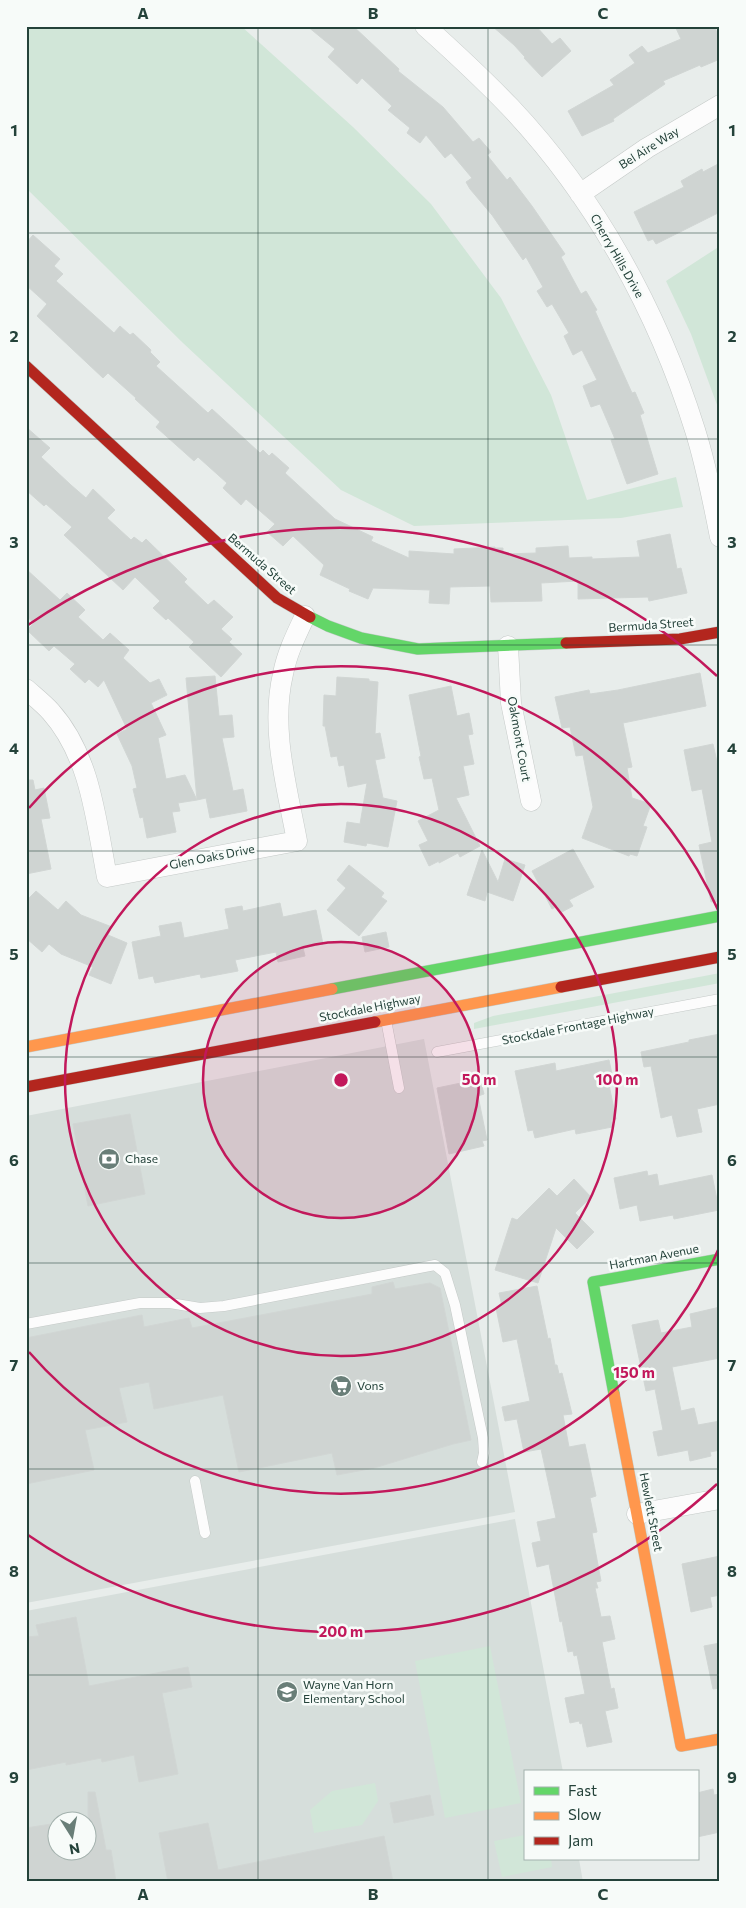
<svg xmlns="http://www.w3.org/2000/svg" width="746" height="1908" font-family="Commissioner,sans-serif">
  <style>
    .built { fill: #d6dedb; fill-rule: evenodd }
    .green { fill: #d1e6d8 }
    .building { fill: #cfd4d2; stroke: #d1d6d4 }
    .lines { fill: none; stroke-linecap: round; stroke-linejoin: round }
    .lane-casing { stroke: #c5cac8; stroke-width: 11 }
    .street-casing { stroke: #c5cac8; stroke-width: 21 }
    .fast-casing { stroke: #c3cbc8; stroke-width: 12 }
    .slow-casing { stroke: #c3cbc8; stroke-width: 12 }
    .jam-casing { stroke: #c3cbc8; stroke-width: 12 }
    .lane { stroke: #fcfcfc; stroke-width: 10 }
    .street { stroke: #fcfcfc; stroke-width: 20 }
    .fast { stroke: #63d668; stroke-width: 11 }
    .slow { stroke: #ff974d; stroke-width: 11 }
    .jam { stroke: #b3261e; stroke-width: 11 }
    .grid { fill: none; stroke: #24423a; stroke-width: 1; stroke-opacity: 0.55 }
    .ring { fill: none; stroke: #c2185b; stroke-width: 2.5 }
    .labels { text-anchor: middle; stroke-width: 5; stroke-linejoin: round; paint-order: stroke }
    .street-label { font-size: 12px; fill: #24423a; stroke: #f7fbf9 }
    .poi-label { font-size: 12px; fill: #24423a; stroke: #f7fbf9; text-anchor: start }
    .centre { fill: #c2185b; stroke: #f7fbf9; stroke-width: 2.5 }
    .ring-label { font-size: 15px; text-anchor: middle; font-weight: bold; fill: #c2185b; stroke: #f7fbf9; stroke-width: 5; stroke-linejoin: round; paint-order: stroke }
    .neatline { fill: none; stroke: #24423a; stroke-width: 2 }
    .grid-label { font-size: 16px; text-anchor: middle; font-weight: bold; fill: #24423a }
  </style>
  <rect width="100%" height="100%" fill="#e8edeb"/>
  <path class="built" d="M 424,1039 L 515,1512 L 26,1603 L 26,1116 Z
    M 515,1519 L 563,1772 L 525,1772 L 525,1859 L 579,1859 L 583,1882 L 26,1882 L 26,1611 ZM 58,1820 L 88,1820 L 88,1850 L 58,1850 Z"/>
  <path class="green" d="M 26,26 L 241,26 L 353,127 L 431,204 L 501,298 L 551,395 L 587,500 L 676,477 L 683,507 L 621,518 L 414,526 L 341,490 L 183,343 L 26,188 Z
    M 720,246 L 720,413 L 691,334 L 666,281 Z
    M 720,973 L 720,983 L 474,1029 L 474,1023 L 493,1016 Z
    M 490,1646 L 521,1803 L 445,1818 L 415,1661 Z
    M 375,1783 L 378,1801 L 362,1825 L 314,1833 L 310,1810 L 332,1791 Z
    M 525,1835 L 525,1859 L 551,1859 L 552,1867 L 502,1877 L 494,1841 Z"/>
  <path class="building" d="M 307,26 L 353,26 L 399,69 L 398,71 L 443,107 L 473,142 L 479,138 L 491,152 L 487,155 L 507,180 L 510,177 L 532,206 L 565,254 L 561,257 L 581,294 L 586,291 L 597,310 L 595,311 L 632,393 L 635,392 L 644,413 L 640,415 L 658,474 L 627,484 L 611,440 L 615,439 L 600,404 L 591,407 L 583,386 L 597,380 L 582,350 L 573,355 L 564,336 L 569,333 L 552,304 L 547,307 L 537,291 L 543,287 L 526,257 L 523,260 L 492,215 L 470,189 L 466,182 L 472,178 L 451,153 L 445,158 L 426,135 L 420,143 L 407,133 L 410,128 L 388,110 L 392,106 L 362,78 L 357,84 L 328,57 L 335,49 Z
    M 492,26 L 536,26 L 552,44 L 560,38 L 571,51 L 542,77 L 524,58 L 525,57 L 514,45 Z
    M 675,26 L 714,26 L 720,39 L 720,59 L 701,67 L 700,65 L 663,81 L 665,84 L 613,119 L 614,121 L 582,136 L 568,111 L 614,85 L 610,80 L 635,63 L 629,55 L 642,46 L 648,53 L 681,39 Z
    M 720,163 L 720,212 L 656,244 L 653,239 L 648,241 L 634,212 L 684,187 L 681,181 L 702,169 L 703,172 Z
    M 33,235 L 60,259 L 54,266 L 63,274 L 56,281 L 114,333 L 120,326 L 130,335 L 133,333 L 151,350 L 150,352 L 160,362 L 156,366 L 208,413 L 212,409 L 260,453 L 263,450 L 269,456 L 272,453 L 289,468 L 285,473 L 335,519 L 373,537 L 371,541 L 409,558 L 409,551 L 454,554 L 454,549 L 495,547 L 495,548 L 503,548 L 503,554 L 536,553 L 536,548 L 568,546 L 569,558 L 592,557 L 592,559 L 640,557 L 637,541 L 670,534 L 677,569 L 681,568 L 687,593 L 649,601 L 648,597 L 578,599 L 578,581 L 541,583 L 542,601 L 491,602 L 490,586 L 450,587 L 449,604 L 429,603 L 430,590 L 373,588 L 368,599 L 349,591 L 350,589 L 320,575 L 324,565 L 293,536 L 283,546 L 267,532 L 275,524 L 246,499 L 241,505 L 223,488 L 227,483 L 198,457 L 194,461 L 156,427 L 160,422 L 135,399 L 136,398 L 108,373 L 103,378 L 37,316 L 47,304 L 26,285 L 26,243 Z
    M 26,427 L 50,448 L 41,457 L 71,485 L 86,498 L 93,489 L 115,510 L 107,518 L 131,540 L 134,537 L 142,543 L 146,539 L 187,579 L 184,582 L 208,605 L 214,600 L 233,617 L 221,629 L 232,639 L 229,642 L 242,654 L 221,677 L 189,647 L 194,642 L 168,618 L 166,620 L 153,608 L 160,601 L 135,577 L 123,590 L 64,535 L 72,527 L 46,504 L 44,506 L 26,490 Z
    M 26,569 L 60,600 L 67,593 L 85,610 L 78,617 L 103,640 L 110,633 L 129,650 L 123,658 L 150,683 L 159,679 L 167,695 L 151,703 L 166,735 L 158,738 L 166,779 L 185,775 L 197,800 L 178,803 L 180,811 L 172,812 L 176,832 L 147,838 L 143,817 L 140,818 L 133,789 L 137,788 L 132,766 L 117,734 L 127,729 L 104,680 L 98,687 L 89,679 L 85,683 L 70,669 L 75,664 L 54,646 L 49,651 L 27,630 L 34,623 L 26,616 Z
    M 700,673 L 706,706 L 623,723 L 632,767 L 627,768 L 632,798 L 651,804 L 643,826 L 647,827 L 637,856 L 630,854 L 629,856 L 582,838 L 593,807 L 583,755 L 576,756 L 570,727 L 562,728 L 555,697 L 589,690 L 590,694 L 618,690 Z
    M 215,676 L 219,716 L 232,715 L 234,737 L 222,738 L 233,791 L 243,789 L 247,811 L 210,818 L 206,798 L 197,800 L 186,678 Z
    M 337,677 L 369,679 L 369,681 L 378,682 L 375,734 L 380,733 L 385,758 L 375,760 L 383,798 L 397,801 L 388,847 L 367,843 L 366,846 L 344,842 L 347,822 L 360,824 L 367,783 L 348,787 L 344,765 L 339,766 L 337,756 L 331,757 L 325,726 L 323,726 L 324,695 L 336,696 Z
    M 451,686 L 457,716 L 469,713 L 473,734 L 468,735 L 474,764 L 463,766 L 469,795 L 456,798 L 480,846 L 460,857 L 458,853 L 439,863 L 439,861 L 429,866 L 419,845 L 428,841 L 418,821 L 439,810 L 432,778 L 424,779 L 419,757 L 421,756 L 409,695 Z
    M 713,744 L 720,775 L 720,901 L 711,902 L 699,845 L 712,842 L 702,789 L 692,791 L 684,750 Z
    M 26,780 L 33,780 L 35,790 L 44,788 L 50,818 L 41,819 L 51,869 L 26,874 Z
    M 573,849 L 594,887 L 569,900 L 573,906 L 560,913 L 557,906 L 552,909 L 532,871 Z
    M 482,850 L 498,882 L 505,859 L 525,865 L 513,901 L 487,892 L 485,901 L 467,895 Z
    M 349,865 L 384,893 L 381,897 L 387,901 L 359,936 L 327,910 L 346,888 L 337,880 Z
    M 36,891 L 58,910 L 66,901 L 81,915 L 112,927 L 108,935 L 127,943 L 111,984 L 89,975 L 93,967 L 61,954 L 49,944 L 42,952 L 26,938 L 26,901 Z
    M 280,903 L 283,917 L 316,910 L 323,944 L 303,948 L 305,956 L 278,962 L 276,952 L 235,960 L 238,971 L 201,978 L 200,974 L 155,983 L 153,976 L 139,979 L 132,942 L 161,936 L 159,926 L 181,922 L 184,938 L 229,929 L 225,909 L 242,906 L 243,911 Z
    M 386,932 L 389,947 L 365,952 L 362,937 Z
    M 720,1034 L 720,1104 L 697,1109 L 702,1132 L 677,1137 L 672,1115 L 661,1118 L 651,1066 L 644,1067 L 641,1052 L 689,1042 L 689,1040 Z
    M 609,1060 L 612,1074 L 607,1075 L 616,1119 L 611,1120 L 612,1127 L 576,1134 L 575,1129 L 535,1138 L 533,1130 L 528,1131 L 515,1071 L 555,1063 L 556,1071 Z
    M 480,1079 L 484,1094 L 478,1096 L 487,1140 L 482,1141 L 484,1146 L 449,1154 L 437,1088 Z
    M 130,1114 L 145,1194 L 88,1206 L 73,1124 Z
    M 647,1171 L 648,1176 L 657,1174 L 659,1186 L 712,1175 L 719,1210 L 674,1219 L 673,1215 L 640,1221 L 637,1205 L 620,1209 L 614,1178 Z
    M 574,1179 L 591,1197 L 575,1213 L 594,1232 L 577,1249 L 556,1228 L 538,1283 L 495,1270 L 512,1218 L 517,1220 L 549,1188 L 557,1196 Z
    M 393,1282 L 395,1289 L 430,1283 L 440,1288 L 471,1440 L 453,1444 L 374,1468 L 337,1475 L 332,1453 L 239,1472 L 223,1395 L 154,1409 L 149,1382 L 119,1388 L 127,1422 L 85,1430 L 94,1470 L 26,1484 L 26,1338 L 142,1315 L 144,1327 L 189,1318 L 192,1328 L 372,1294 L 372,1287 Z
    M 537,1286 L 548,1339 L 550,1338 L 555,1365 L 557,1365 L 559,1374 L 562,1373 L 572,1414 L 563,1415 L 569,1447 L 585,1444 L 596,1496 L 590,1498 L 597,1532 L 592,1533 L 601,1581 L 596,1582 L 598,1588 L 595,1588 L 601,1617 L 610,1616 L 615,1639 L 602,1642 L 611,1689 L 614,1688 L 618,1708 L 605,1711 L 612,1742 L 587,1747 L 582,1723 L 580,1724 L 579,1721 L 570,1723 L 565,1698 L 585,1694 L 577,1655 L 574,1656 L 573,1651 L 568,1652 L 562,1621 L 560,1622 L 549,1564 L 537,1567 L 532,1543 L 541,1541 L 537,1522 L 556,1518 L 541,1449 L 524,1452 L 517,1419 L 505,1421 L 502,1407 L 530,1401 L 517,1339 L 503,1342 L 496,1308 L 502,1306 L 499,1293 Z
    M 720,1307 L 720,1358 L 672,1367 L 681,1411 L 694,1408 L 698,1425 L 720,1421 L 720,1450 L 710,1452 L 711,1456 L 690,1461 L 688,1450 L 658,1456 L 653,1432 L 663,1430 L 655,1389 L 646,1391 L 632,1325 L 658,1320 L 661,1333 L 692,1327 L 690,1314 Z
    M 720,1556 L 720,1595 L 710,1597 L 712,1607 L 691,1612 L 682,1564 Z
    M 76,1617 L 89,1686 L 188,1667 L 192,1687 L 162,1693 L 178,1774 L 139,1782 L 134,1755 L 102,1762 L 101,1758 L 66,1765 L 66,1762 L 26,1770 L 26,1637 L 39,1636 L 36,1625 Z
    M 720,1643 L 720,1688 L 713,1689 L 704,1646 Z
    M 713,1789 L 714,1795 L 720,1794 L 720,1832 L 697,1837 L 697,1793 Z
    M 88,1792 L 95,1792 L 106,1850 L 111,1850 L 116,1882 L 26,1882 L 26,1828 L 58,1823 L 58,1850 L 88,1850 Z
    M 430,1795 L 434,1815 L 394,1823 L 390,1803 Z
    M 208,1823 L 218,1870 L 384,1836 L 393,1882 L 168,1882 L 159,1833 Z"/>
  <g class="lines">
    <g class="lane-casing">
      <path id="lane" d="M 386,1020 L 399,1088
        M 437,1052 L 720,999
        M 26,1324 L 140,1303 L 170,1303 L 200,1308 L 224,1306 L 435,1265 L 445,1273 L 455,1305 L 483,1438 L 484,1453 L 482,1462
        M 195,1481 L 205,1533"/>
    </g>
    <g class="street-casing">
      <path id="street" d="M 425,26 C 454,52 483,79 510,107 C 596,198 658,312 695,430 C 706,465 713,501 720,537
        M 580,194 L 647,148 L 720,105
        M 508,646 L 511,703 L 531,801
        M 26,689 C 35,697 44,704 51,712 C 91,757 96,821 107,877 L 297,841 C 287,787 270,729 283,674 C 287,653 296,635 305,616
        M 637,1514 L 720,1499"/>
    </g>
    <g class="fast-casing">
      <path id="fast" d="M 310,617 L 328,626 L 361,638 L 418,649 L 566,643
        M 332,989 L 720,916
        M 614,1394 L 593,1282 L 720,1259"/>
    </g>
    <g class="slow-casing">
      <path id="slow" d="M 375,1022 L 561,987
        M 26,1047 L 332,989
        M 614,1394 L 681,1746 L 720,1739"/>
    </g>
    <g class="jam-casing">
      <path id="jam" d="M 26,366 L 277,598 L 310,617
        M 566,643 L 680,639 L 720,632
        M 561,987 L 720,957
        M 26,1087 L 375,1022"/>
    </g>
    <use href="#lane" class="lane"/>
    <use href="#street" class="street"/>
    <use href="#fast" class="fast"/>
    <use href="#slow" class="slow"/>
    <use href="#jam" class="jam"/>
  </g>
  <path class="grid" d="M 258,26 L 258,1882M 488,26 L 488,1882M 26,233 L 720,233M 26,439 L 720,439M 26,645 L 720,645M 26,851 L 720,851M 26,1057 L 720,1057M 26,1263 L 720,1263M 26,1469 L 720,1469M 26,1675 L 720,1675"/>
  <circle cx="341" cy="1080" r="138" fill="#c2185b" fill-opacity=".12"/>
  <g class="ring">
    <circle cx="341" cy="1080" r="138"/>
    <circle cx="341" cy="1080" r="276"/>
    <path d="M719 1248A414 414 0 0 1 29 1352M29 808A414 414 0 0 1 719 912"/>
    <path d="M717 1484A552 552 0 0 1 28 1535M28 625A552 552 0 0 1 717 676"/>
  </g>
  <defs>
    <g id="bank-disc" transform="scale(1.125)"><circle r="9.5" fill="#697e78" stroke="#f7fbf9"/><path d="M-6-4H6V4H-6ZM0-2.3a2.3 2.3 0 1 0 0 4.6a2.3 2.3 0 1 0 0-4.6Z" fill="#fff"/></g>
    <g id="supermarket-disc" transform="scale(1.125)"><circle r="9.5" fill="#697e78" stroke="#f7fbf9"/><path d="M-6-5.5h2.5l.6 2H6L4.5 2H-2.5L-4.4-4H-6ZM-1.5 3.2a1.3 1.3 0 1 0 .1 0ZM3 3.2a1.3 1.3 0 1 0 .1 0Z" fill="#fff"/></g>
    <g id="school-disc" transform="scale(1.125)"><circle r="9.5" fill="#697e78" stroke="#f7fbf9"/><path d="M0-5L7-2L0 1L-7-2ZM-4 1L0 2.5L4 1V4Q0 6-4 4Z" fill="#fff"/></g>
  </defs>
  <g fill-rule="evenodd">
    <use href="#bank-disc" x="109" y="1159"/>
    <use href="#supermarket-disc" x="341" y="1386"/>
    <use href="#school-disc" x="287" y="1692"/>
  </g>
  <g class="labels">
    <g class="street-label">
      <text transform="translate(649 148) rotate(-32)" y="4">Bel Aire Way</text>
      <text transform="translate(617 256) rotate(60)" y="4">Cherry Hills Drive</text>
      <text transform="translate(262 564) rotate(41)" y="4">Bermuda Street</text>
      <text transform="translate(651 625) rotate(-4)" y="4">Bermuda Street</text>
      <text transform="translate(519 739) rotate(80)" y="4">Oakmont Court</text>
      <text transform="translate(212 857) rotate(-11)" y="4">Glen Oaks Drive</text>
      <text transform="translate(370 1008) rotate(-11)" y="4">Stockdale Highway</text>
      <text transform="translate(578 1026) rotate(-11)" y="4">Stockdale Frontage Highway</text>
      <text transform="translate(654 1257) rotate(-11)" y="4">Hartman Avenue</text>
      <text transform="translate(651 1512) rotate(79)" y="4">Hewlett Street</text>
    </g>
    <g class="poi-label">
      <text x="125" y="1163">Chase</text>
      <text x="357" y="1390">Vons</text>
      <text x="303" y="1689">Wayne Van Horn<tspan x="303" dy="14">Elementary School</tspan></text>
    </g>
  </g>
  <circle cx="341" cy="1080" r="8" class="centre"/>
  <g class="ring-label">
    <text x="479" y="1085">50 m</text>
    <text x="617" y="1085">100 m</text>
    <text x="634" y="1378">150 m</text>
    <text x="341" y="1637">200 m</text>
  </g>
  <rect width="746" height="1908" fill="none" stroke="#f7fbf9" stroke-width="55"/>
  <rect x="524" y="1770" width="175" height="90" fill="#f7fbf9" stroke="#a3b1ad"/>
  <rect x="534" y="1787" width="25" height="8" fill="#63d668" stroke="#a3b1ad"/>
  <text x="568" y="1796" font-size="15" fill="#24423a">Fast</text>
  <rect x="534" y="1812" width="25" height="8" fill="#ff974d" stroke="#a3b1ad"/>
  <text x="568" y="1820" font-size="15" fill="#24423a">Slow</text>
  <rect x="534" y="1837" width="25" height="8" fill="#b3261e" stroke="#a3b1ad"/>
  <text x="568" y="1846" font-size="15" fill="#24423a">Jam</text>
  <g transform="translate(72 1836) rotate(169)"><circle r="24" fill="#f7fbf9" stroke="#a3b1ad"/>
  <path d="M0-4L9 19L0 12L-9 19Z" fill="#697e78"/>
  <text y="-8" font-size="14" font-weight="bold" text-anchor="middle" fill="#24423a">N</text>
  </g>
  <rect x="28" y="28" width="690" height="1852" class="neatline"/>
  <g class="grid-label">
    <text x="143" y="19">A</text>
    <text x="373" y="19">B</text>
    <text x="603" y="19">C</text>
    <text x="14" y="136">1</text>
    <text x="732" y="136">1</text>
    <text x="14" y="342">2</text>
    <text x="732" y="342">2</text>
    <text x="14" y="548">3</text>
    <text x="732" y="548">3</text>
    <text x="14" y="754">4</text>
    <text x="732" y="754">4</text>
    <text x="14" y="960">5</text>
    <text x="732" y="960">5</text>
    <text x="14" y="1166">6</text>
    <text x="732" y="1166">6</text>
    <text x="14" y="1371">7</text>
    <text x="732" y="1371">7</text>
    <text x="14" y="1577">8</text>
    <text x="732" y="1577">8</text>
    <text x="14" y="1783">9</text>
    <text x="732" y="1783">9</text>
    <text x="143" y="1900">A</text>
    <text x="373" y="1900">B</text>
    <text x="603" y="1900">C</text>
  </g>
</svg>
